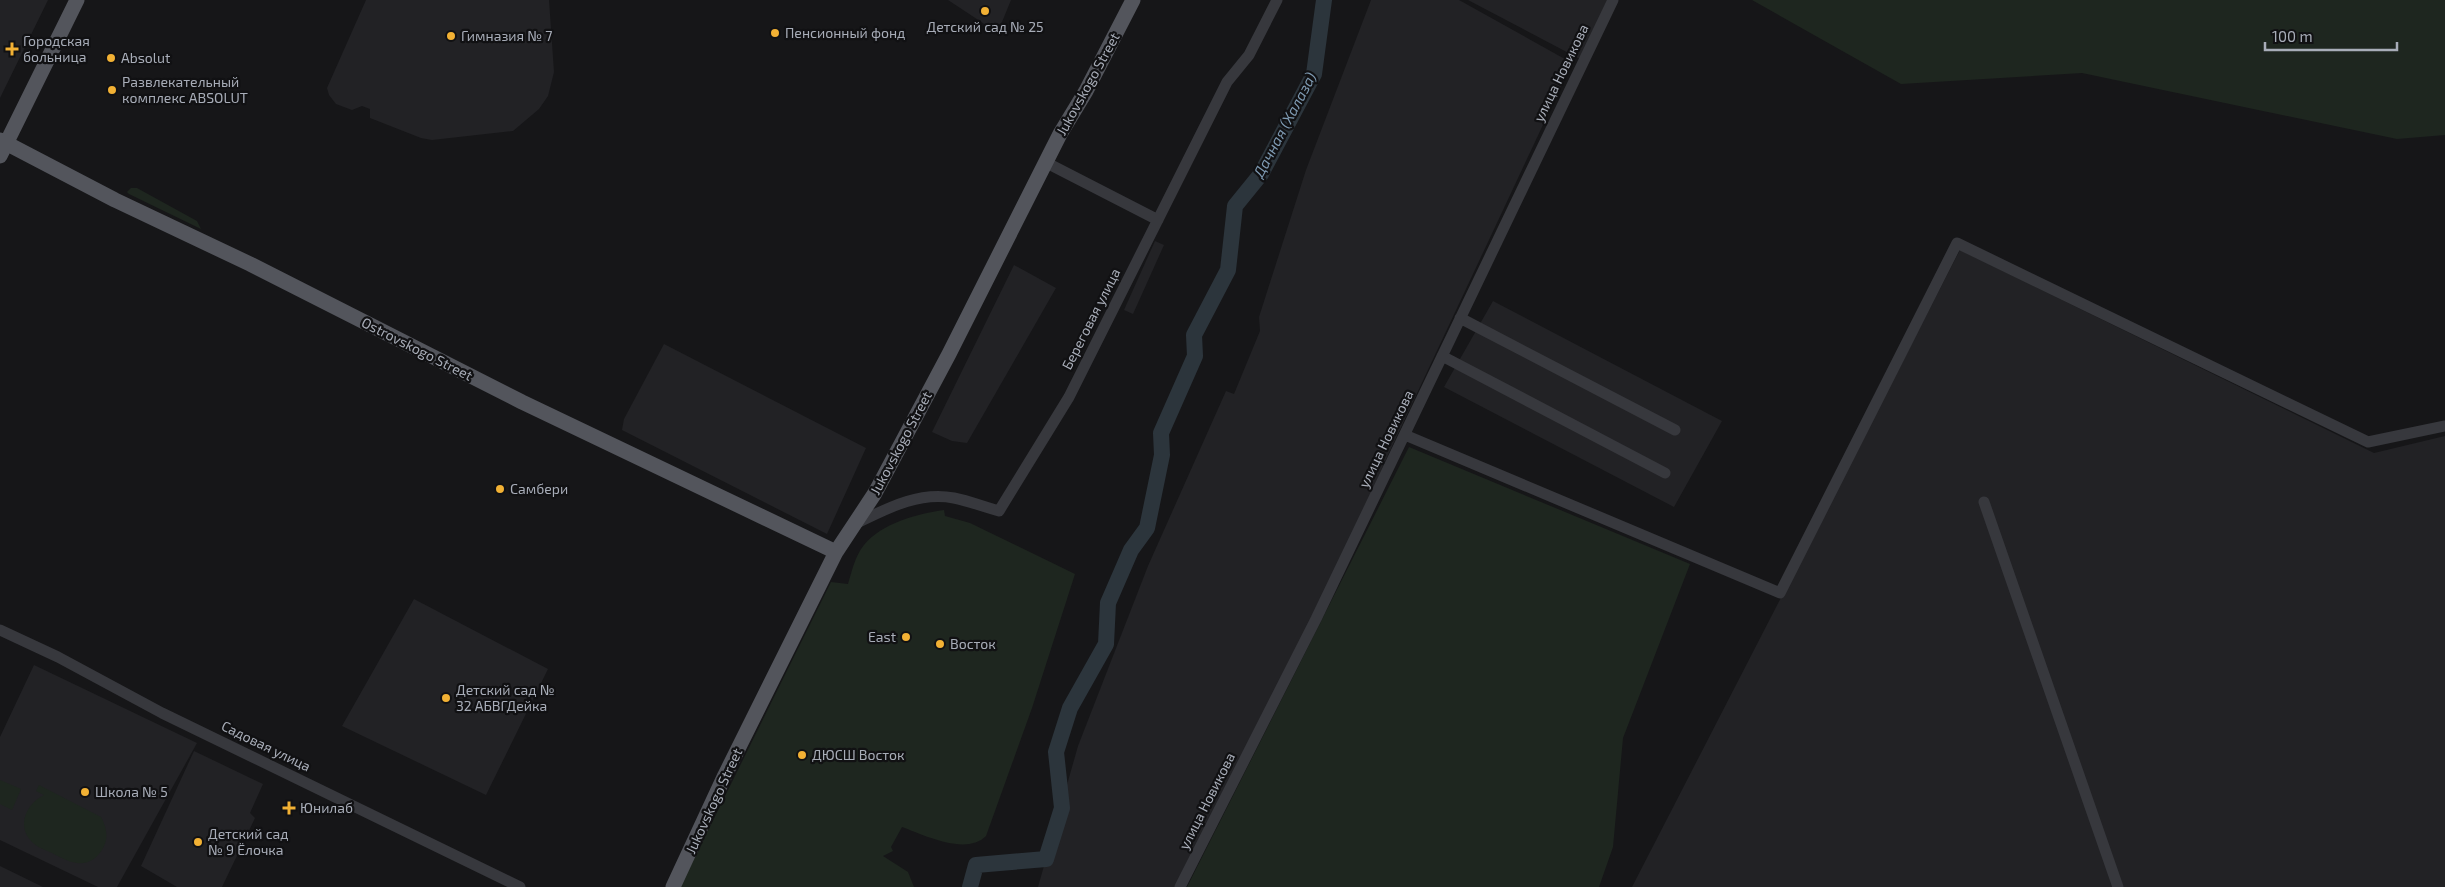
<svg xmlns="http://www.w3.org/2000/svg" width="2445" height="887" font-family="'Exo 2',sans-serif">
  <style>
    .built { fill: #222225 }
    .green { fill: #1e261f }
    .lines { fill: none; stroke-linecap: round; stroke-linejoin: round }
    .river { stroke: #2c353c; stroke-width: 16 }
    .minor { stroke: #37383d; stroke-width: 11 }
    .major { stroke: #53555c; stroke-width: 15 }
    .poi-dot { fill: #f2b134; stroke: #111113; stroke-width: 2 }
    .labels { text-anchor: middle; stroke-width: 4.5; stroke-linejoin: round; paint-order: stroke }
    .poi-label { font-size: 14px; fill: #a8adb8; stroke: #111113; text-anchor: start }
    .street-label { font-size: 14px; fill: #a8adb8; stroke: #111113 }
    .water-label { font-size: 15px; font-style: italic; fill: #7f9bb3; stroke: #111113 }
  </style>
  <rect width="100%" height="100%" fill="#161618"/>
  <path class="built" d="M 0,0 L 48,0 L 0,98 Z
    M 366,0 L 549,0 L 554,72 L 548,96 L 539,109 L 513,131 L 432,140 L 421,138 L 370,118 L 370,109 L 362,106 L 352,110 L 336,104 L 329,95 L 327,88 Z
    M 948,0 L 1011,0 L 1002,22 L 995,31 Z
    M 1371,0 L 1459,0 L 1572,63 L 1388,455 L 1313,624 L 1179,887 L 1038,887 L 1078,746 L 1148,566 L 1226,391 L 1234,394 L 1260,331 L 1259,317 L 1306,170 Z
    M 1468,0 L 1610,0 L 1580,59 Z
    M 1155,241 L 1164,245 L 1133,314 L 1124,310 Z
    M 1960,250 L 2374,453 L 2445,436 L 2445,887 L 1632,887 Z
    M 1014,265 L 1056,288 L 967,443 L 952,441 L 932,432 Z
    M 1493,301 L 1722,421 L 1674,507 L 1444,387 Z
    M 664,344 L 866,448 L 827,534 L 622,430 L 624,419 Z
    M 414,599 L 548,669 L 486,795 L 342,726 Z
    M 34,665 L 197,743 L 117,887 L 98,887 L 0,840 L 0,737 Z
    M 194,751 L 263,784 L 250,813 L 255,818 L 222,887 L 177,887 L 141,866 Z
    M 0,866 L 43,887 L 0,887 Z"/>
  <path class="green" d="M 1752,0 L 2445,0 L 2445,135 L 2397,139 L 2082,73 L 1901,84 Z
    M 131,188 L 137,188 L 197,221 L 201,229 L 129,194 L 127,192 Z
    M 1409,447 L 1690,564 L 1623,738 L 1613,847 L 1599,887 L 1187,887 Z
    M 944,510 L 945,516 L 970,523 L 1075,574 L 1032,708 L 986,836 C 966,856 924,835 902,827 L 891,847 L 893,851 L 883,856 L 908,872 L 914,887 L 680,887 L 831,582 L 848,584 C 852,571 855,556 864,545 C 882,523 917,514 944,510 Z
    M 0,780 L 21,789 L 12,810 L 0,804 Z
    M 39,785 L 101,817 C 107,828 109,839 102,850 C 88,871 70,863 52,853 C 45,850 37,847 32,842 C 16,826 26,804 44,795 L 36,791 Z"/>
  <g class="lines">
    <path class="river" d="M 970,887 L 976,865 L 1046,859 L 1062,808 L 1056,752 L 1070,708 L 1106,644 L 1108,603 L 1131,550 L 1147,528 L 1162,455 L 1161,433 L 1195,356 L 1194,335 L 1228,270 L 1235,206 L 1261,174 L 1314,74 L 1324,0"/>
    <path class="minor" d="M 1047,163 L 1158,220
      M 1460,318 L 1675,430
      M 1442,356 L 1665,473
      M 1405,435 L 1780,593 L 1957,243 L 2368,442 L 2445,426
      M 1984,502 L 2118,887
      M 855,524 C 886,509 918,491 954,498 C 969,501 984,507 999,511 L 1069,397 L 1227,82 L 1249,55 L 1277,0
      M 0,630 L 58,657 L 162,713 L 520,887
      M 1180,887 L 1316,619 L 1613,0"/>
    <path class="major" d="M 0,140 L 115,200 L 250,264 L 522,402 L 836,552
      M 0,156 L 77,0
      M 673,887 L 725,775 L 836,552 L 875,493 L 949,354 L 1060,134 L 1086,91 L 1133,0"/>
  </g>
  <g class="poi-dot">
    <circle cx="985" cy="11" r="5"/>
    <circle cx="775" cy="33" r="5"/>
    <circle cx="451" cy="36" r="5"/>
    <path d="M9.5 41.5h5v5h5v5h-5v5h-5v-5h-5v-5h5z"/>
    <circle cx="111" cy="58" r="5"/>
    <circle cx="112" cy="90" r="5"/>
    <circle cx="500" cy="489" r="5"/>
    <circle cx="906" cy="637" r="5"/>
    <circle cx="940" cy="644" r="5"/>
    <circle cx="446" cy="698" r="5"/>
    <circle cx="802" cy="755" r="5"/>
    <circle cx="85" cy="792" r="5"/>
    <path d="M286.5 800.5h5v5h5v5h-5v5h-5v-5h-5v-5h5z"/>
    <circle cx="198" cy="842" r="5"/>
  </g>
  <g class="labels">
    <g class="poi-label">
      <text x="985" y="32" text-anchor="middle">Детский сад № 25</text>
      <text x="785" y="38">Пенсионный фонд</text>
      <text x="461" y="41">Гимназия № 7</text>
      <text x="23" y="46">Городская<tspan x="23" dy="16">больница</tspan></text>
      <text x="121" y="63">Absolut</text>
      <text x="122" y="87">Развлекательный<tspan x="122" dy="16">комплекс ABSOLUT</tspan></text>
      <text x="510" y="494">Самбери</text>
      <text x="896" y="642" text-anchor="end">East</text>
      <text x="950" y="649">Восток</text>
      <text x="456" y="695">Детский сад №<tspan x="456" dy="16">32 АБВГДейка</tspan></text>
      <text x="812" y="760">ДЮСШ Восток</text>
      <text x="95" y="797">Школа № 5</text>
      <text x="300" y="813">Юнилаб</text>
      <text x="208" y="839">Детский сад<tspan x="208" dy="16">№ 9 Ёлочка</tspan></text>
    </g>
    <g class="street-label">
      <text transform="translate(1561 73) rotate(-64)" y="5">улица Новикова</text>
      <text transform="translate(1088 84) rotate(-61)" y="5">Jukovskogo Street</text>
      <text transform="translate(1091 319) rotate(-63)" y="5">Береговая улица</text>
      <text transform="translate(417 349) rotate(27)" y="5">Ostrovskogo Street</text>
      <text transform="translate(1386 439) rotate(-64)" y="5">улица Новикова</text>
      <text transform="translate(901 443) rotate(-62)" y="5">Jukovskogo Street</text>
      <text transform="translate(266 746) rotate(26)" y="5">Садовая улица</text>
      <text transform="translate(714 801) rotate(-65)" y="5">Jukovskogo Street</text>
      <text transform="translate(1207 801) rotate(-63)" y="5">улица Новикова</text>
    </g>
    <g class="water-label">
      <text transform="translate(1285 125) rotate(-62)" y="5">Дачная (Халаза)</text>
    </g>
  </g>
  <path d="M2265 42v8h132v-8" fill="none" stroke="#a8adb8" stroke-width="2.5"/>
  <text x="2272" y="42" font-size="15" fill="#a8adb8" stroke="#111113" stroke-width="4" paint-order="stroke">100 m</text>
</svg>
